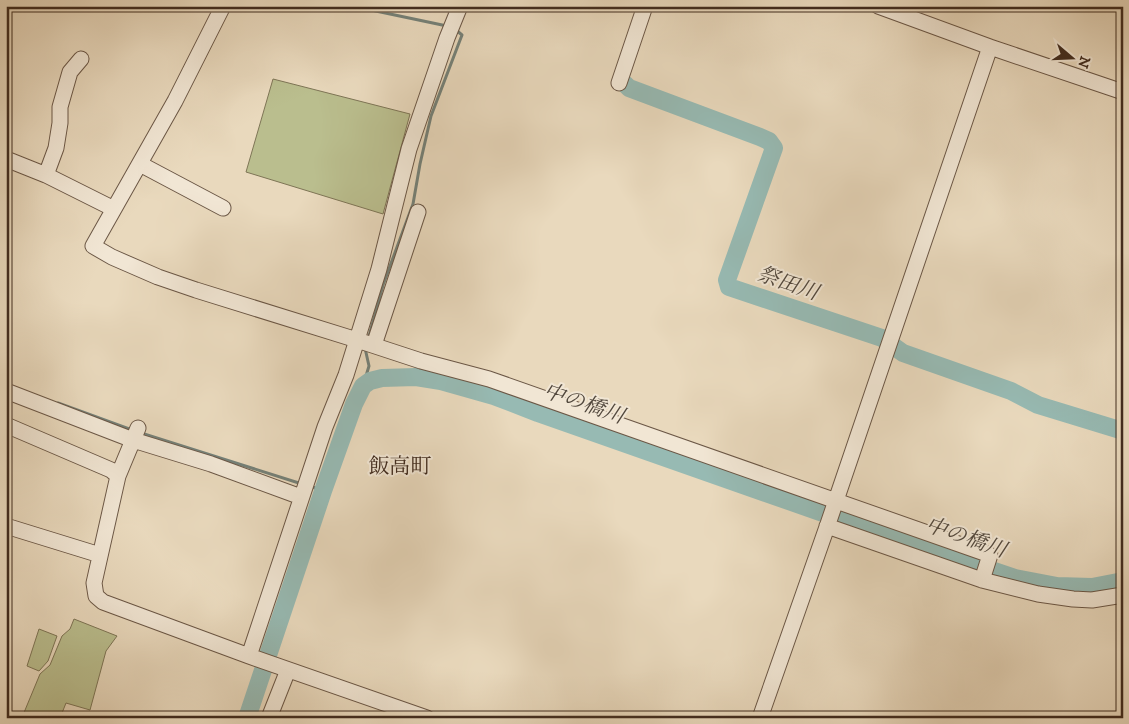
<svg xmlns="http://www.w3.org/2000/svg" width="1129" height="724" font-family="'IM FELL DW Pica','Noto Serif JP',serif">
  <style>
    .green { fill: #babe8e; stroke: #7e7556 }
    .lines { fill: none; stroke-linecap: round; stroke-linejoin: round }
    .stream { stroke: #758178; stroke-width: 3 }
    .river { stroke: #97bab3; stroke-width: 18 }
    .minor-casing { stroke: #6b5746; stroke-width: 17 }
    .minor { stroke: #f1e6d4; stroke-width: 15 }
    .labels { text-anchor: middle; stroke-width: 4; stroke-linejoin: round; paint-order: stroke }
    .water-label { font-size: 21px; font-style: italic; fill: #52483d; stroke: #f1e6d4 }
    .neighbourhood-label { font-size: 21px; fill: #412c1f; stroke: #f1e6d4 }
  </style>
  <rect width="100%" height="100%" fill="#e9d9bd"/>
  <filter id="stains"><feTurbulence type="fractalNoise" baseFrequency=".004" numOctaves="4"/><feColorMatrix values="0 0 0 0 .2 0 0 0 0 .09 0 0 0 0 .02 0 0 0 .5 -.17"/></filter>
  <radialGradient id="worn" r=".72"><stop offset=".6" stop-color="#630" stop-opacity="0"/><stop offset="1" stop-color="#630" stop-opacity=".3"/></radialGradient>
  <path class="green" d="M 273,79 L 410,114 L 383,214 L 246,172 Z
    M 74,619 L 117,636 L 106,651 L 90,710 L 66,703 L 60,718 L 30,718 L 23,715 L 40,674 L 50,665 L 62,636 L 70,629 Z
    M 39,629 L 57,636 L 48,661 L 39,671 L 27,666 Z"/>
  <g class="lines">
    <path class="stream" d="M 352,6 L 447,26
      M 368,340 L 383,285 L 413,204 L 420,164 L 431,116 L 462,35 L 455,29
      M 363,386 L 369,366 L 365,348
      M 58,403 L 132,430
      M 141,433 L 302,484
      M 310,486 L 323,491"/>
    <path class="river" d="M 625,84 L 629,88 L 760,137 L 769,141 L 774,148 L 727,280 L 729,287 L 882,338 L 903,353 L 1011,391 L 1038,405 L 1123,431
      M 247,718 L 323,491 L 354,404 L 363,386 L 370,381 L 382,378 L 416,377 L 441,381 L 494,396 L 538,413 L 820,512 L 1015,578 L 1057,586 L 1092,587 L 1123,581"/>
    <g class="minor-casing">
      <path id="minor" d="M 223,6 L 175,101 L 93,246 L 112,257 L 158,277 L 196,290 L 357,340 L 421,361 L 489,379 L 990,555 L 982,580
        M 990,47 L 1123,92
        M 619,83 L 645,6
        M 6,159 L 46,175 L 114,209
        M 140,164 L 223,208
        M 46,175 L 56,148 L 60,123 L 60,107 L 70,72 L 81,59
        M 374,345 L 418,212
        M 6,391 L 133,440 L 211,464 L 301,497
        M 6,425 L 111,470 L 118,476 L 94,583 L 96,596 L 103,602 L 249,656 L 427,718
        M 118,476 L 138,428
        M 6,526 L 100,555
        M 827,526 L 982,580 L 1038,594 L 1073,599 L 1092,600 L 1123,595
        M 249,656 L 325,427 L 346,375 L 379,269 L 409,149 L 447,38 L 460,6
        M 269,718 L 288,670
        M 760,718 L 828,524 L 990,47 L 878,6"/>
    </g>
    <use href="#minor" class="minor"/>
  </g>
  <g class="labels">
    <g class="water-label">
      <text transform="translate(788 283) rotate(19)" y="7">祭田川</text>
      <text transform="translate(584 403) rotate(19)" y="7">中の橋川</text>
      <text transform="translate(966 537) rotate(19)" y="7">中の橋川</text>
    </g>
    <g class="neighbourhood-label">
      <text x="400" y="473">飯高町</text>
    </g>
  </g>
  <rect width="1129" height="724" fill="none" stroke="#e9d9bd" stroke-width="25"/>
  <rect x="8" y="8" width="1114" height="709" fill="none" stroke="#412c1f" stroke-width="2.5"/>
  <rect x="12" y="12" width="1104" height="699" fill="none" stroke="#412c1f"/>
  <g transform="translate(1072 58) rotate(109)" stroke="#f1e6d4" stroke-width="4" paint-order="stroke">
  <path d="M0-4L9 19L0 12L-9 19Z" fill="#412c1f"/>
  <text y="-8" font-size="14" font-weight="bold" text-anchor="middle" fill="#412c1f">N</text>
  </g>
  <rect width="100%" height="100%" filter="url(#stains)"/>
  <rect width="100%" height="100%" fill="url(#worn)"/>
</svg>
